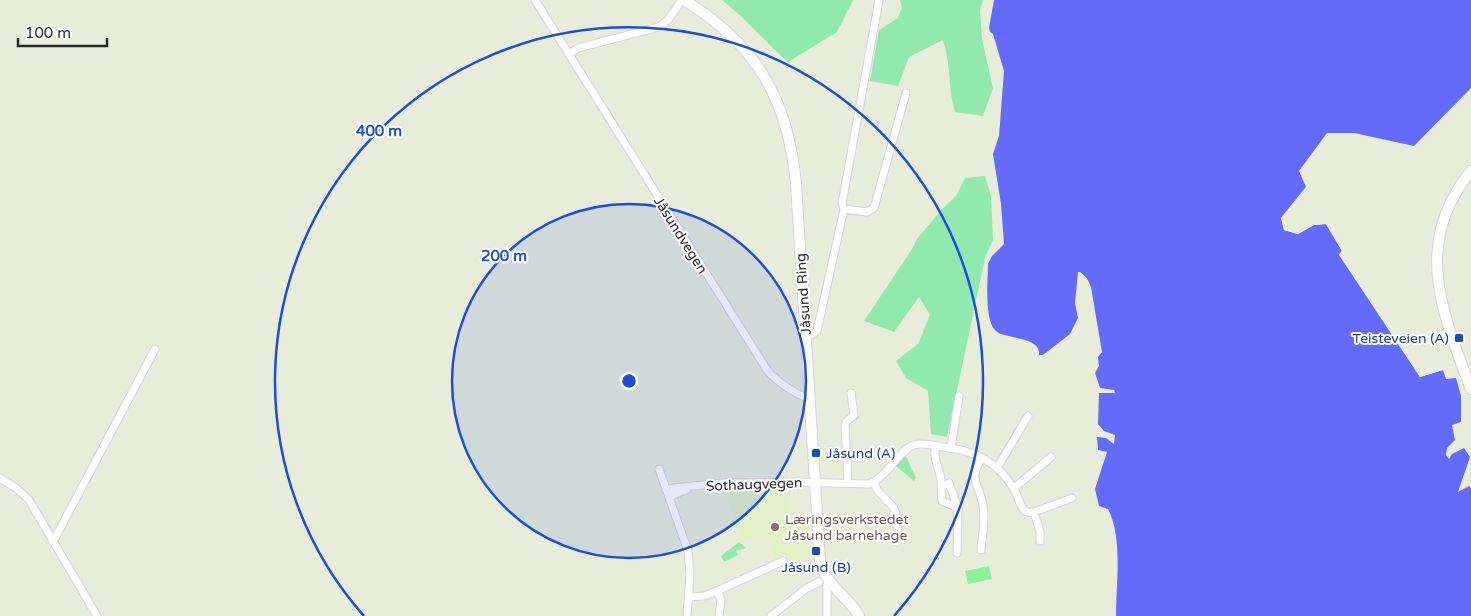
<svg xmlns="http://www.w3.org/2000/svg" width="1471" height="616" font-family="'Varela Round',sans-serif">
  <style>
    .education { fill: #e2f1c8 }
    .green { fill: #92e9b0 }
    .pitch { fill: #8cf198 }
    .water { fill: #646af9 }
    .pier { fill: #e8edda }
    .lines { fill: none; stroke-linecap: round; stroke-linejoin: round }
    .minor-casing { stroke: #dacfe4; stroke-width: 9 }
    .secondary-casing { stroke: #dacfe4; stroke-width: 12 }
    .minor { stroke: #fff; stroke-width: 7 }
    .secondary { stroke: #fff; stroke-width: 10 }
    .ring { fill: none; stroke: #1d4ed8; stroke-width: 2.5 }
    .transit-dot { fill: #1a4fb4; stroke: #fff; stroke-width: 2 }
    .education-dot { fill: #8d6e63; stroke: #fff; stroke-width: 2 }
    .labels { text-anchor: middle; stroke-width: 4; stroke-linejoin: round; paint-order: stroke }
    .street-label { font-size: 14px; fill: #2a2a2a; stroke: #fff }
    .transit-label { font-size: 14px; fill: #164399; stroke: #fff; text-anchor: end }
    .education-label { font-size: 14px; fill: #785e54; stroke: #fff; text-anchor: start }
    .centre { fill: #1d4ed8; stroke: #fff; stroke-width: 2.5 }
    .ring-label { font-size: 15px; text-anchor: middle; font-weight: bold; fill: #1d4ed8; stroke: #fff; stroke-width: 4; stroke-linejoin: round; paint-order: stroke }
  </style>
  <rect width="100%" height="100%" fill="#e8edda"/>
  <path class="education" d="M 782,484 L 794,521 L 812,516 L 814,549 L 811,549 L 811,554 L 814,555 L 814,559 L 803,558 L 786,562 L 775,561 L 765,534 L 743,541 L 722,486 Z"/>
  <path class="green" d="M 722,0 L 853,0 L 837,32 L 788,62 C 765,42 746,19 722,0 Z
    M 900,0 L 983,0 L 980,10 L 982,39 L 993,88 L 983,116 L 955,112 C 948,89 951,64 943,40 L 909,57 L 898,86 L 870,81 L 879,30 L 898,18 L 902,7 Z
    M 985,176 L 991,196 L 993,240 L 985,258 L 947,437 L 931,434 L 928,391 L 906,378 L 896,361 L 918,344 L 930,315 L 919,297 L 894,332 L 864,321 L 912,249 L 917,239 L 942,209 L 956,196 L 965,178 Z
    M 905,454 L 916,478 L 914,481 L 896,466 Z
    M 739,542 L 746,548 L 736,551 L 738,555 L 724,562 L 721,556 Z"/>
  <path class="pitch" d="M 989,566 L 992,579 L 968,584 L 965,571 Z"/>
  <path class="water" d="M 994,0 L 1471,0 L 1471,88 L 1414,146 L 1354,133 L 1327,133 L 1299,171 L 1306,187 L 1281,218 L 1284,230 L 1298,234 L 1314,225 L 1326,224 L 1342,251 L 1339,255 L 1420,377 L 1443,370 L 1446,379 L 1456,378 L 1461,396 L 1461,422 L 1452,425 L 1455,440 L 1447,448 L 1446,455 L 1449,459 L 1452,454 L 1464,448 L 1470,457 L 1458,492 L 1469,486 L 1471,488 L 1471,616 L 1116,616 C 1116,583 1123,538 1108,509 L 1099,506 L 1095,489 L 1107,452 L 1098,450 L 1097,437 L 1106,438 L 1114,444 L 1115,435 L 1104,431 L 1098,424 L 1099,393 L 1115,393 L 1114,390 L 1100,388 L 1095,373 L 1099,366 L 1098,357 L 1102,352 L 1091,287 L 1087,278 L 1080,272 L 1078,272 L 1075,303 L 1078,318 L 1070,334 L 1043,355 L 1039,355 C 1041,335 1003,340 995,330 C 984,319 988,279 988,264 L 992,256 L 1004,244 L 1001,204 L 993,154 L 999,136 L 1004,71 L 993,34 L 990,32 L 989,28 Z"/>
  <path class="pier" d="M 1306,187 L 1308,189 L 1283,219 L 1286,228 L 1297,231 L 1313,223 L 1328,222 L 1345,250 L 1342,255 L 1421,374 L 1442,368 L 1443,370 L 1420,377 L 1339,254 L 1342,251 L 1326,224 L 1314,225 L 1298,234 L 1284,230 L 1281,218 Z"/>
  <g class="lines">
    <g class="minor-casing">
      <path id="minor" d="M 535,0 L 767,370 C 777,382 795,394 810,399
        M 569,54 L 578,48 L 659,27 L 668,20 L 682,0
        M 844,209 L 867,212 L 874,208 L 906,93
        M 805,335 L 811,335 L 817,331 L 844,209 L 842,203 L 845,187 L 879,0
        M 936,446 C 932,459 940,468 941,481 C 942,488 940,494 942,501 L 958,508
        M 951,448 L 959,396
        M 997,468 L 1028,416
        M 659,469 L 688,551 L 690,575 L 687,616
        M 0,478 L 16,488 L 29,500 L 97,616
        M 873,482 L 878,491 L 894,508 L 897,518 L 898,533
        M 848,483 L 845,425 L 846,422 L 854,415 L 851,393
        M 942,486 L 949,483 L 958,508 L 957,553
        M 1014,488 L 1051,457
        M 666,490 L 674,488 L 724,483 L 794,482 L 868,484 C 889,477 899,449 914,445 C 923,442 935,446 944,447 C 975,451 997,461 1014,489 C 1018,495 1019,504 1024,510 C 1027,513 1030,513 1034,512 L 1072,498
        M 669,497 L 687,489
        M 1034,512 L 1040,532 L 1040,541
        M 53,542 L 155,349
        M 981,550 C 982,536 986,520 983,506 C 980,484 967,480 982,458
        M 717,591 L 721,600 L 719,616
        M 689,597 L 704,596 L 717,591 L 783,561
        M 771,616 L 807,588 L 819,582
        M 827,616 L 827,585 L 830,582"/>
    </g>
    <g class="secondary-casing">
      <path id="secondary" d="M 684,0 C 757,45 788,99 796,184 L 820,561 C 825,585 848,596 859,616
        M 1471,171 C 1412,243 1442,312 1471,389"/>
    </g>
    <use href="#minor" class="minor"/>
    <use href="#secondary" class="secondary"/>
  </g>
  <circle cx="629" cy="381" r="177" fill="#1d4ed8" fill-opacity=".12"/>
  <g class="ring">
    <circle cx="629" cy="381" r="177"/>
    <path d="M364 616A354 354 0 1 1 894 616"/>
  </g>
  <g class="transit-dot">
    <rect x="1454" y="333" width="10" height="10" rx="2.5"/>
    <rect x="811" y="448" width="10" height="10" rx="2.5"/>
    <rect x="811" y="546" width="10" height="10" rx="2.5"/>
  </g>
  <circle class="education-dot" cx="775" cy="527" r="5"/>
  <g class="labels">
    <g class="street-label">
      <text transform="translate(681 235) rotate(58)" y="5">Jåsundvegen</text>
      <text transform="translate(803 294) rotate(-94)" y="5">Jåsund Ring</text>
      <text transform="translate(754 484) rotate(-2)" y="5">Sothaugvegen</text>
    </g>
    <g class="transit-label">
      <text x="1449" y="343">Teisteveien (A)</text>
      <text x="826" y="458" text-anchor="start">Jåsund (A)</text>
      <text x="816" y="572" text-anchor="middle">Jåsund (B)</text>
    </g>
    <g class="education-label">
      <text x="785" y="524">Læringsverkstedet<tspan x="785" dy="16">Jåsund barnehage</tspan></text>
    </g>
  </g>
  <circle cx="629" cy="381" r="8" class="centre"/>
  <g class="ring-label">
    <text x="379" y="136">400 m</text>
    <text x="504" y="261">200 m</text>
  </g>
  <path d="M18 38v8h89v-8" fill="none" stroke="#2a2a2a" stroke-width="2.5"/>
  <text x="25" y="38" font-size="15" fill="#2a2a2a" stroke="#ffffff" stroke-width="4" paint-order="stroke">100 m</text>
</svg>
